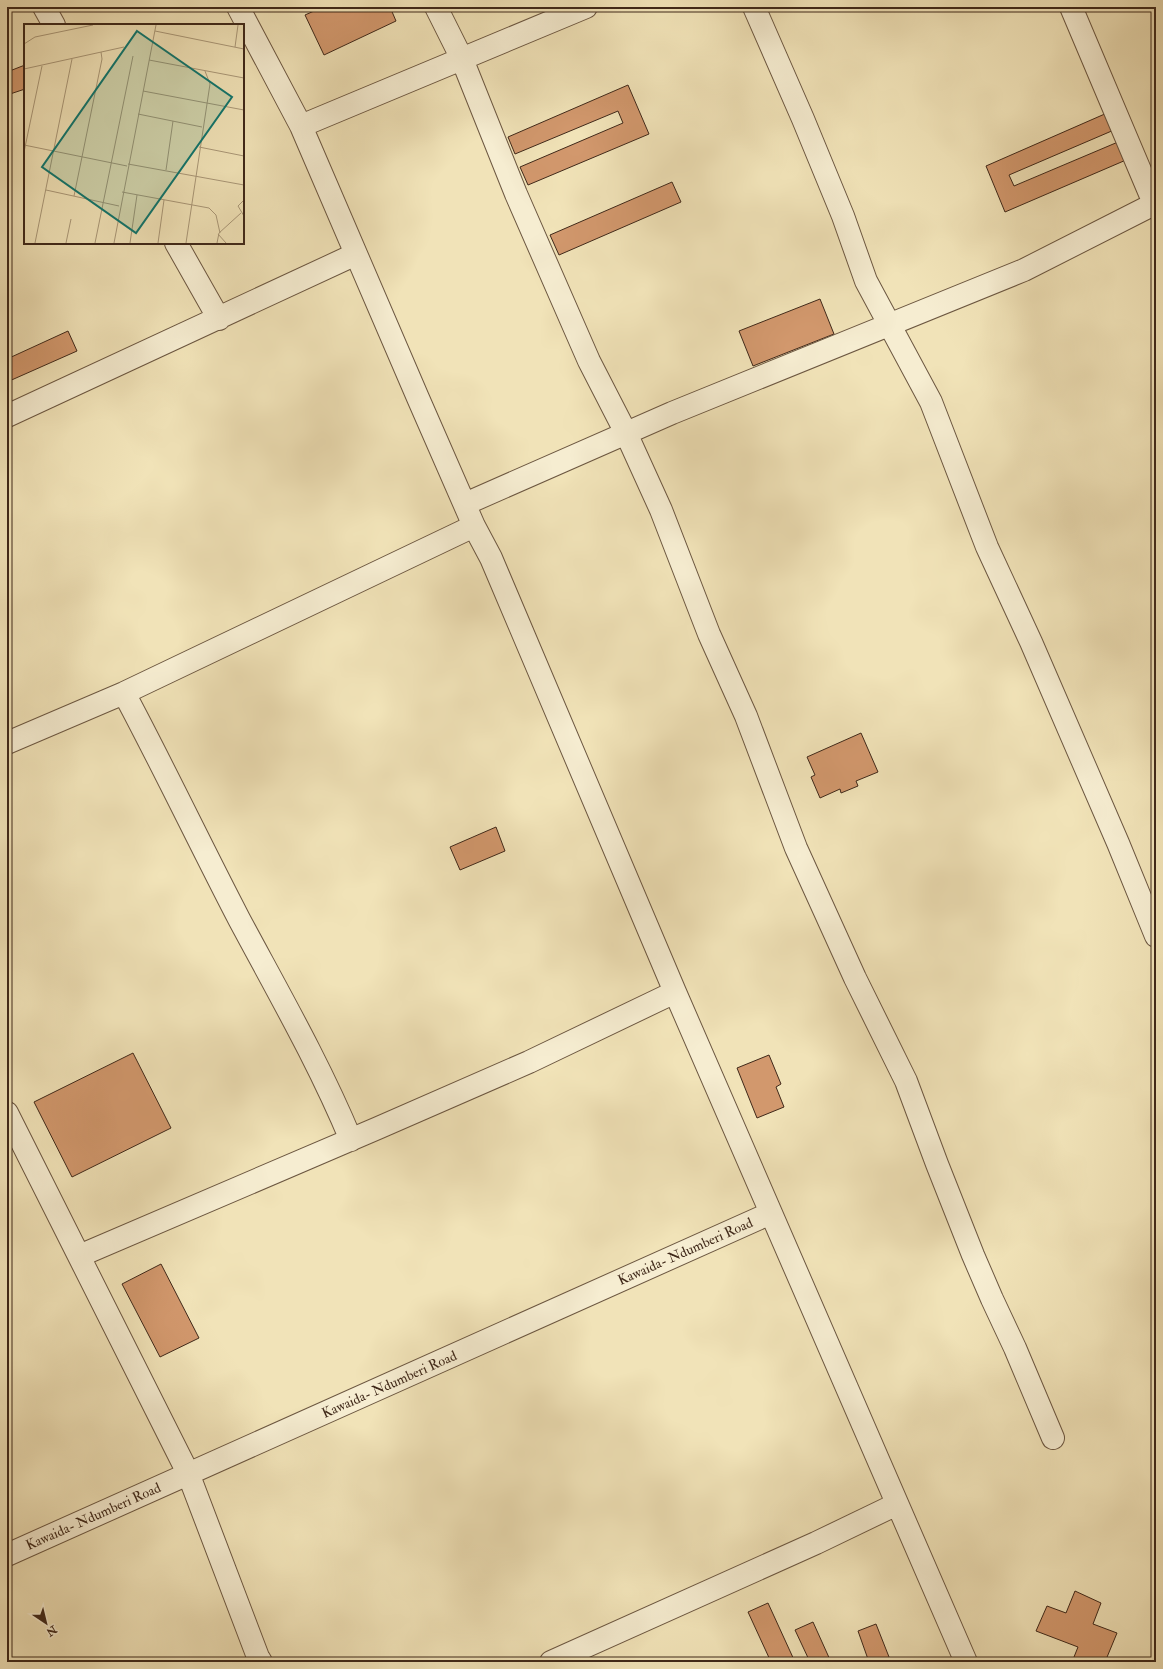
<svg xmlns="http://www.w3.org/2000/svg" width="1163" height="1669" font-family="'IM FELL Double Pica',serif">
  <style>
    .building { fill: #d2986d; stroke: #3f2819 }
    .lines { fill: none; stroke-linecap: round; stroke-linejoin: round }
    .minor-casing { stroke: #6c5741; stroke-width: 24 }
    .minor { stroke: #f6edd1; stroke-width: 22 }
    .labels { text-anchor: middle; stroke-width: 3; stroke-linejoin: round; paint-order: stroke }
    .street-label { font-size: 14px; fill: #3f2819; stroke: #f6edd1 }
    .inset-road { fill: none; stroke: #aa9878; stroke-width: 1 }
    .view { fill: #0f766e; fill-opacity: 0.15; stroke: #0f766e; stroke-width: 2 }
    .inset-edge { fill: none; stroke: #3f2819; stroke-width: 2 }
  </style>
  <rect width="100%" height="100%" fill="#f1e3b8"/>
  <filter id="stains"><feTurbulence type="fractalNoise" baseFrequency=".005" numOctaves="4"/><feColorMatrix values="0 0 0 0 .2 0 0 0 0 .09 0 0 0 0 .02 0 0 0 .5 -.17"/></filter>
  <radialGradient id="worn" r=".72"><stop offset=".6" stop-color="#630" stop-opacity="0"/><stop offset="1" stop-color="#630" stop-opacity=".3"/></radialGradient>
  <path class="building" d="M 323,7 L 390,7 L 396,21 L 324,55 L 305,15 Z
    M 25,65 L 25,89 L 7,95 L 7,72 Z
    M 628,85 L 649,134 L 528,185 L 520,167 L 623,123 L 618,111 L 515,154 L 508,137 Z
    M 1107,113 L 1114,130 L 1009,175 L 1014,186 L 1118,142 L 1126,160 L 1005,212 L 986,166 Z
    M 672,182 L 681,202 L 559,255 L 550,235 Z
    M 820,299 L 834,334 L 753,366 L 739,331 Z
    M 68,331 L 77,351 L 7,382 L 7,359 Z
    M 861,733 L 878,772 L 856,781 L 858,786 L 841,793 L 840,789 L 820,798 L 811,777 L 815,775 L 807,757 Z
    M 496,827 L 505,851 L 460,870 L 450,847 Z
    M 133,1053 L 171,1128 L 72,1177 L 34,1102 Z
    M 769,1055 L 781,1084 L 776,1087 L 784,1107 L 757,1118 L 737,1068 Z
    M 161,1264 L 199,1338 L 160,1357 L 122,1284 Z
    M 1075,1591 L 1101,1603 L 1093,1624 L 1117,1633 L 1105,1662 L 1072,1662 L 1078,1647 L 1036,1631 L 1047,1606 L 1066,1613 Z
    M 768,1603 L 795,1662 L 771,1662 L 748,1612 Z
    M 813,1622 L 831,1662 L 810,1662 L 795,1630 Z
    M 876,1624 L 891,1662 L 869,1662 L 858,1631 Z"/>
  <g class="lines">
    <g class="minor-casing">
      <path id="minor" d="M 44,7 L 54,25
        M 238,7 L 301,126 L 418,398 L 474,526 L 491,558 L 675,992 L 966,1662
        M 436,7 L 462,59 L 516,194 L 589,361 L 626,433 L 661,510 L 709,634 L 746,716 L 796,848 L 855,978 L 906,1081 L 937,1164 L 973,1255 L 992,1299 L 1015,1348 L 1053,1438
        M 754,7 L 803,119 L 843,216 L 866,281 L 931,402 L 987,547 L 1031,642 L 1118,843 L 1156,936
        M 1071,7 L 1156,208
        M 301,126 L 586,7
        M 176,243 L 219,319
        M 7,416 L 356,254
        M 465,504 L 672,413 L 1024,270 L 1156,203
        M 124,693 C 164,768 200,844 239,919 C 278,992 319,1063 351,1140
        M 7,743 L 124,693 L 474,526
        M 7,1113 L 188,1473 L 258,1657 L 261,1662
        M 79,1256 L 378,1128 L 529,1062 L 675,992
        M 7,1555 L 771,1213
        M 551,1662 L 816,1543 L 897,1504"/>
    </g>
    <use href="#minor" class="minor"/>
  </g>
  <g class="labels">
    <g class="street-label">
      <text transform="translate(685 1251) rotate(-24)" y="5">Kawaida- Ndumberi Road</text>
      <text transform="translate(389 1384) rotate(-24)" y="5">Kawaida- Ndumberi Road</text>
      <text transform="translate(93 1516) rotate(-24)" y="5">Kawaida- Ndumberi Road</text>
    </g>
  </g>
  <g transform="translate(24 24)">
    <rect width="220" height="220" fill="#f1e3b8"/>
    <path class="inset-road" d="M 131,7 L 220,25M 0,20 L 11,13 L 69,1M 211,23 L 214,1M 125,36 L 220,54M 0,45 L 100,23M 119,67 L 220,86M 114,90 L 178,103M 0,121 L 103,142M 175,123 L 220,132M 0,128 L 18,42M 104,140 L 220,161M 142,146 L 149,97M 22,166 L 95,182M 98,168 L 185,184 L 192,191 L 196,209M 50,172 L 78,35 L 77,28M 220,176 L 214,182 L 220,192M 194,210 L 202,219M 11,219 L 48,35M 42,219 L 47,195M 71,219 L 109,32M 90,219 L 132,1M 106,219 L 113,171M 134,219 L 140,176M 162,219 L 186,60 L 181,47M 193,219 L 195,209 L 217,189"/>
    <path class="view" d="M 113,7 L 208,73 L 112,209 L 18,143 Z"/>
    <rect width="220" height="220" class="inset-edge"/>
  </g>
  <rect width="1163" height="1669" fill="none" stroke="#f1e3b8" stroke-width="24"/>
  <rect x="8" y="8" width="1147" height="1653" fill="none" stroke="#3f2819" stroke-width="2"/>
  <rect x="12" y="12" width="1139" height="1645" fill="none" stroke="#3f2819"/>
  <g transform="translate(46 1623) rotate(145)" stroke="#f6edd1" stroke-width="3" paint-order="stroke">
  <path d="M0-3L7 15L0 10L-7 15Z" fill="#3f2819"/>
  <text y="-6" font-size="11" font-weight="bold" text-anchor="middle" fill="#3f2819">N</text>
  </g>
  <rect width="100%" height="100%" filter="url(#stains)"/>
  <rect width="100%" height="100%" fill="url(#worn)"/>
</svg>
